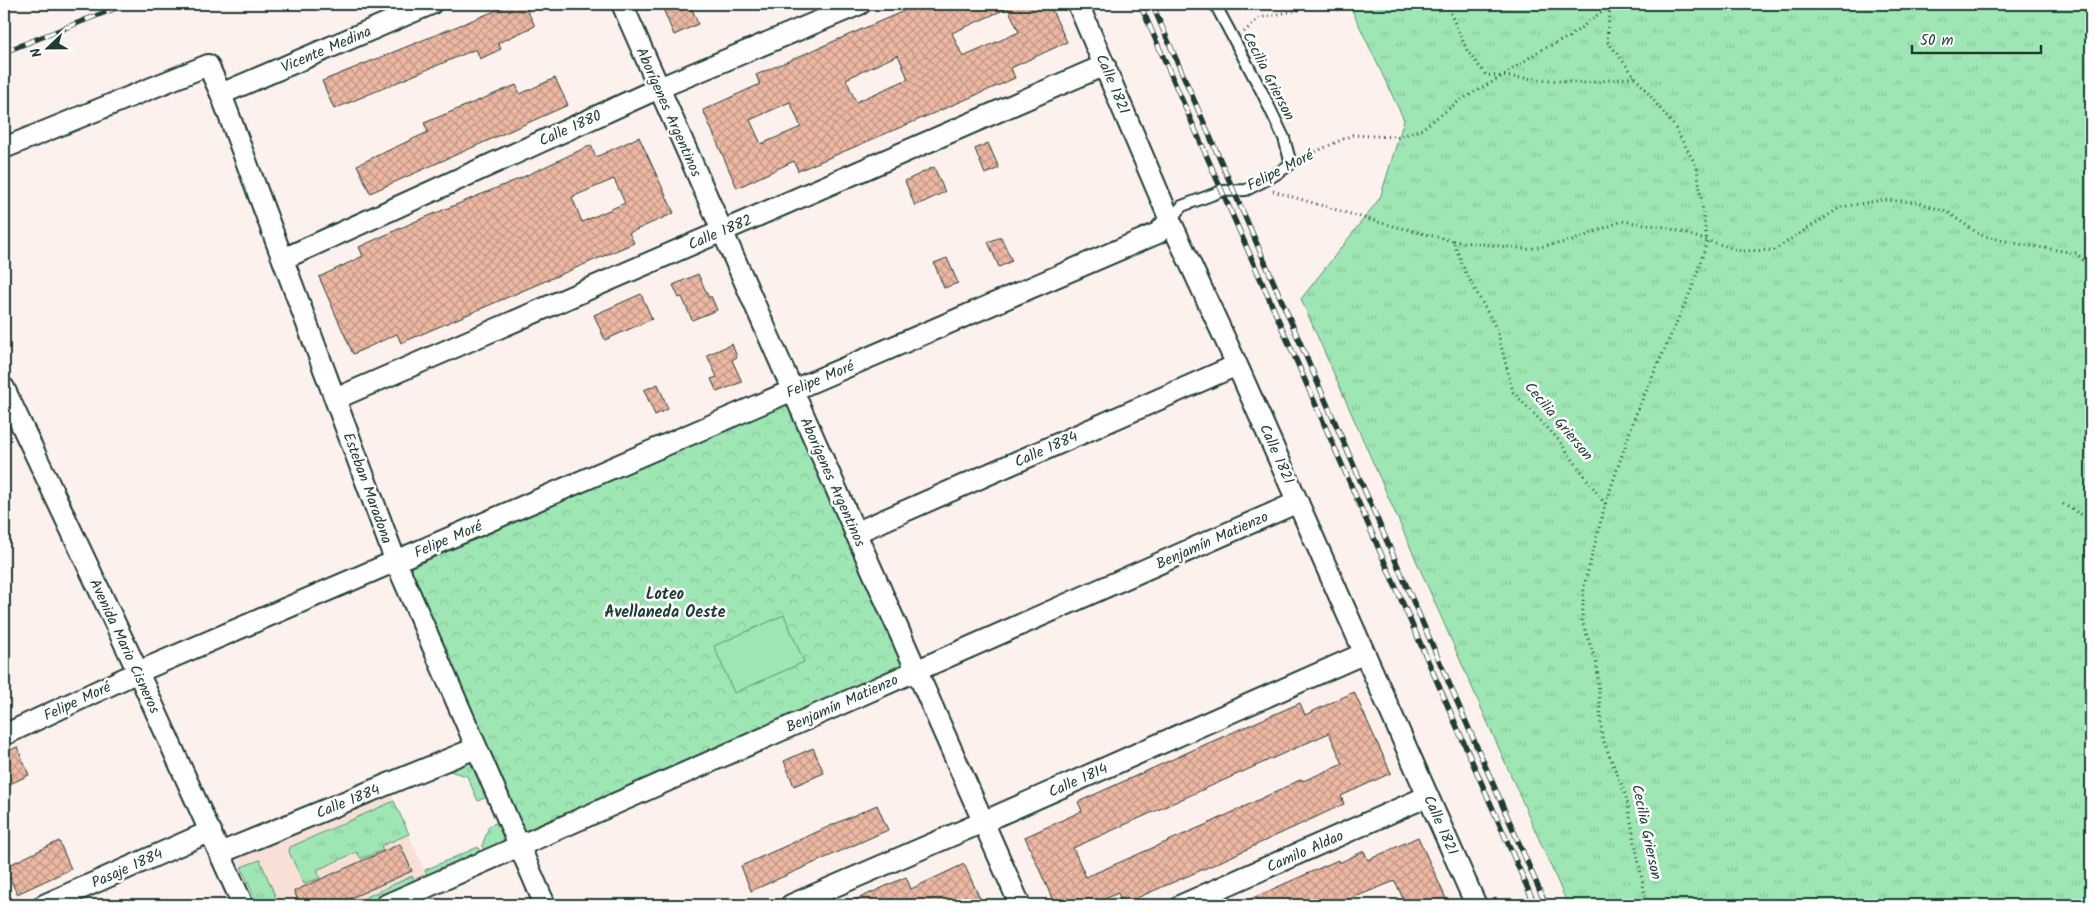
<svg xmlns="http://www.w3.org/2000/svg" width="2095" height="909" font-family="Kalam,sans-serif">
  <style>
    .built { fill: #f8e0d7 }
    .grass { fill: url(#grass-tufts); stroke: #5e9274 }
    .forest { fill: url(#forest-crowns); stroke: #5e9274 }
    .pitch { fill: #9ee6b3; stroke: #5e9274 }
    .building { fill: url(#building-cross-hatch); stroke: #1f3d34; fill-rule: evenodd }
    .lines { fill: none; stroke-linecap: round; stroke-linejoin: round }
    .service-casing { stroke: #1f3d34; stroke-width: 14 }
    .minor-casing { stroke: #1f3d34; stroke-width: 24 }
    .path { stroke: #1f3d34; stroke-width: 3; stroke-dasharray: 1 4; stroke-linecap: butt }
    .service { stroke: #fff; stroke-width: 10 }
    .minor { stroke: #fff; stroke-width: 20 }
    .rail-casing { stroke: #1f3d34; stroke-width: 5.5 }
    .rail { stroke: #fff; stroke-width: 4; stroke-dasharray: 11; stroke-linecap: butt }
    .labels { text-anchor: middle; stroke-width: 5; stroke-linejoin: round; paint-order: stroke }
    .street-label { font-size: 15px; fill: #1f3d34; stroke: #fff }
    .neighbourhood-label { font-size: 16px; font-weight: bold; fill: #1f3d34; stroke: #fff }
  </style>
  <defs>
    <pattern id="grass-tufts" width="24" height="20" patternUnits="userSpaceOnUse" patternTransform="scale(1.25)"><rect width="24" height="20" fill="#9ee6b3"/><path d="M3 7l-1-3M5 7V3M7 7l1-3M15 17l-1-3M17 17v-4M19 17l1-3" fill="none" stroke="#88c69b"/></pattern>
    <pattern id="forest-crowns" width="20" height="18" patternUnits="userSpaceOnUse" patternTransform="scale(1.25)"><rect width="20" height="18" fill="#9ee6b3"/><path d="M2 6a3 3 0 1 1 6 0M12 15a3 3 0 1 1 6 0" fill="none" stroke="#88c69b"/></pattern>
    <pattern id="building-cross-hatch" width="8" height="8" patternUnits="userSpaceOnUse" patternTransform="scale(1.25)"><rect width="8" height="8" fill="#eeb8a3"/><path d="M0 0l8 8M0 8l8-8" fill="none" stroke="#c09786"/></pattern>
  </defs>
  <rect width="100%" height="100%" fill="#fcf1ed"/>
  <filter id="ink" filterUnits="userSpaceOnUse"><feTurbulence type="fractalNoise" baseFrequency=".02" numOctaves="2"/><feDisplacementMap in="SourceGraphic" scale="10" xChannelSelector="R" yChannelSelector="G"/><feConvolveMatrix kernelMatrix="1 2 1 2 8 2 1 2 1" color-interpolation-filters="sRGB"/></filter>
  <g filter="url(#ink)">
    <path class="built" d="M 390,793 L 428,878 L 368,905 L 258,905 L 238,860 L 240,854 Z"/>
    <path class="grass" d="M 1349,4 L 2091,4 L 2091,905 L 1568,905 L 1301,299 L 1380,198 L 1404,120 Z
      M 469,762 L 476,766 L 489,796 L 478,801 L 467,776 L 449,771 Z
      M 394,801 L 409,834 L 381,846 L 383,850 L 361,859 L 357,852 L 317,870 L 320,878 L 304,884 L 289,852 L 290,847 Z
      M 500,821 C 508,840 503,845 486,854 L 482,846 L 489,826 Z
      M 478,847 L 481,855 L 428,878 L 425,870 Z
      M 260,860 L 279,905 L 258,905 L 241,867 Z
      M 412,876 L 416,883 L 368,905 L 349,905 Z"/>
    <path class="forest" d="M 792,391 L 916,671 L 519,846 L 396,562 Z"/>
    <path class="pitch" d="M 784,615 L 804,662 L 734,693 L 714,646 Z"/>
    <path class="building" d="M 512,4 L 524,4 L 535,26 L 498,43 L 501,49 L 480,59 L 476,49 L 334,109 L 322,81 Z
      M 661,4 L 690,4 L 698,24 L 674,35 Z
      M 920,4 L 1049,4 L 1067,42 L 1011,68 L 1015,78 L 995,87 L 798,171 L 794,161 L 737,188 L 703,110 L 760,84 L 756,75 ZM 1008,8 L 1019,32 L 963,57 L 952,33 ZM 898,55 L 908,79 L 856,102 L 846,79 ZM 790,102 L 801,127 L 761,144 L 750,120 Z
      M 555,78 L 568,105 L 370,193 L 357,165 L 428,132 L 424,123 L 516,85 L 520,94 Z
      M 639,137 L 674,213 L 629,233 L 634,243 L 613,252 L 401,343 L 397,334 L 353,354 L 319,277 L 363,256 L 359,247 L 414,222 L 521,178 L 591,145 L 596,157 ZM 614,179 L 625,203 L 582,222 L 572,197 Z
      M 988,143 L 999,168 L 985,174 L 975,149 Z
      M 934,167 L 945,192 L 915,206 L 905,181 Z
      M 1001,237 L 1012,261 L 999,267 L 988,242 Z
      M 947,258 L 958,283 L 944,288 L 934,263 Z
      M 698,274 L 709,298 L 711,296 L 717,310 L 692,320 L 682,297 L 679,298 L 673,285 Z
      M 641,294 L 652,319 L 605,340 L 594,315 Z
      M 732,344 L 737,357 L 732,360 L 742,382 L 717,392 L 711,379 L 717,377 L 707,355 Z
      M 658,384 L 668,409 L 655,415 L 644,390 Z
      M 1354,692 L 1391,773 L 1341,796 L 1344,804 L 1213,865 L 1123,904 L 1118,893 L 1092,905 L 1055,905 L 1025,837 L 1082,811 L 1078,802 L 1204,745 L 1300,703 L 1305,715 ZM 1329,733 L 1343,764 L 1303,781 L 1302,779 L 1212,822 L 1086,877 L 1073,848 Z
      M 17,747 L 29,775 L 8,785 L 4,775 L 4,753 Z
      M 813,748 L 824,773 L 794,786 L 784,761 Z
      M 877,805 L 888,830 L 751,891 L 741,866 Z
      M 1418,837 L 1449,905 L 1406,905 L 1395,881 L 1335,905 L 1237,905 L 1338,860 L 1339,863 L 1364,851 L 1368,860 Z
      M 59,841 L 71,869 L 17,894 L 5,867 Z
      M 400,844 L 412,871 L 335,905 L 300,905 L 294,891 Z
      M 964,864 L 983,905 L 844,905 L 906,877 L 911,889 Z"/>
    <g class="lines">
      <g class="service-casing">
        <path id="service" d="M 1170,220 L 1182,206 L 1222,191 L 1246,190 L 1270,178 L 1291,164 L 1284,138 L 1262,92 L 1215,4"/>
      </g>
      <g class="minor-casing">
        <path id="minor" d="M 622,4 L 1020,905
          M 1078,4 L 1170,220 L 1237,365 L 1476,905
          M 221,94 L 431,4
          M 4,148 L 208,65 L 221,94 L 396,562 L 545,905
          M 283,259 L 659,88 L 860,4
          M 4,388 L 138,672 L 243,905
          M 335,399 L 1105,65
          M 855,533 L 1237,365
          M 4,735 L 138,672 L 1158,233 L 1170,220
          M 220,853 L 476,748
          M 44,905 L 211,831
          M 386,905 L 1298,502
          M 791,905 L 983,822 L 1365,653
          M 1182,905 L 1428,796"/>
      </g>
      <path class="path" d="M 1446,4 L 1468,52 L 1486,75 L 1585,83 L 1635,77
        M 1610,7 L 1607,41 L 1674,126 L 1697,167 L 1707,242 L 1692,288 L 1637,411 L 1605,505 L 1584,586 L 1582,621 L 1597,665 L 1602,737 L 1626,796 L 1647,905
        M 1244,32 L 1259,18 L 1298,10 L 1305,4
        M 1302,158 L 1352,135 L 1399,137 L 1422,129 L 1459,101 L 1501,77 L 1539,51 L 1569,37 L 1612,4
        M 1273,191 L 1374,221 L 1453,241 L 1466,273 L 1497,330 L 1513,392 L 1557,438 L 1605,504
        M 1453,241 L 1528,249 L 1572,241 L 1622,221 L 1665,227 L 1741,251 L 1774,250 L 1841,207 L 1882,200 L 1918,202 L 1949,213 L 1980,235 L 2019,244 L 2076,253 L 2091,268
        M 2063,504 L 2091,520"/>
      <use href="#service" class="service"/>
      <use href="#minor" class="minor"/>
      <g class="rail-casing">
        <path id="rail" d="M 1140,4 L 1535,905
          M 1152,4 L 1546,905
          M 4,52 L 126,4"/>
      </g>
      <use href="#rail" class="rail"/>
    </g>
  </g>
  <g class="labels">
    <g class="street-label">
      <text transform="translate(326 49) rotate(-23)" y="5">Vicente Medina</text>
      <text transform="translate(1269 76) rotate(63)" y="5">Cecilia Grierson</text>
      <text transform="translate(1113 84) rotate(67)" y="5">Calle 1821</text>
      <text transform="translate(669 112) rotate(66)" y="5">Aborígenes Argentinos</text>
      <text transform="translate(570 128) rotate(-24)" y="5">Calle 1880</text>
      <text transform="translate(1280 170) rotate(-27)" y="5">Felipe Moré</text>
      <text transform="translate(720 232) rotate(-23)" y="5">Calle 1882</text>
      <text transform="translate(820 379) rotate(-23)" y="5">Felipe Moré</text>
      <text transform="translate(1559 421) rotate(50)" y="5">Cecilia Grierson</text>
      <text transform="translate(1046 449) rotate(-24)" y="5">Calle 1884</text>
      <text transform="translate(1277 454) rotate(66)" y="5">Calle 1821</text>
      <text transform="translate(833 482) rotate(66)" y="5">Aborígenes Argentinos</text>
      <text transform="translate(368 488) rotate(70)" y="5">Esteban Maradona</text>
      <text transform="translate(448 539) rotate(-23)" y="5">Felipe Moré</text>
      <text transform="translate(1212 540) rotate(-24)" y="5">Benjamín Matienzo</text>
      <text transform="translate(125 646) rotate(65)" y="5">Avenida Mario Cisneros</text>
      <text transform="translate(77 701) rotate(-25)" y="5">Felipe Moré</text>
      <text transform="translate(842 703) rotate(-24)" y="5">Benjamín Matienzo</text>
      <text transform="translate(1078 780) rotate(-24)" y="5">Calle 1814</text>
      <text transform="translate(348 801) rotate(-22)" y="5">Calle 1884</text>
      <text transform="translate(1441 825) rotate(66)" y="5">Calle 1821</text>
      <text transform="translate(1647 832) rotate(78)" y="5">Cecilia Grierson</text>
      <text transform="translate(1305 851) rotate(-24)" y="5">Camilo Aldao</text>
      <text transform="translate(127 868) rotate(-24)" y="5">Pasaje 1884</text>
    </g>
    <g class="neighbourhood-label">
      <text x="665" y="599">Loteo<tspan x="665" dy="18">Avellaneda Oeste</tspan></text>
    </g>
  </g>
  <rect width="2095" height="909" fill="none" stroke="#fff" stroke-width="20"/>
  <rect x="10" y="10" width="2075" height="889" fill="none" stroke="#1f3d34" stroke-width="2" filter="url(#ink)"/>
  <g transform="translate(48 48) rotate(248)" stroke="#ffffff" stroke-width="4" paint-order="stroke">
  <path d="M0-4L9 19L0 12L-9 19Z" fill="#1f3d34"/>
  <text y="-8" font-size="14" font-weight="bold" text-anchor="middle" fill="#1f3d34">N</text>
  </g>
  <path d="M1912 45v8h129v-8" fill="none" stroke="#1f3d34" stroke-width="2.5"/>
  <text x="1920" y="45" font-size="15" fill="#1f3d34" stroke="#ffffff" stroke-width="4" paint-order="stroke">50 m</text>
</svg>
